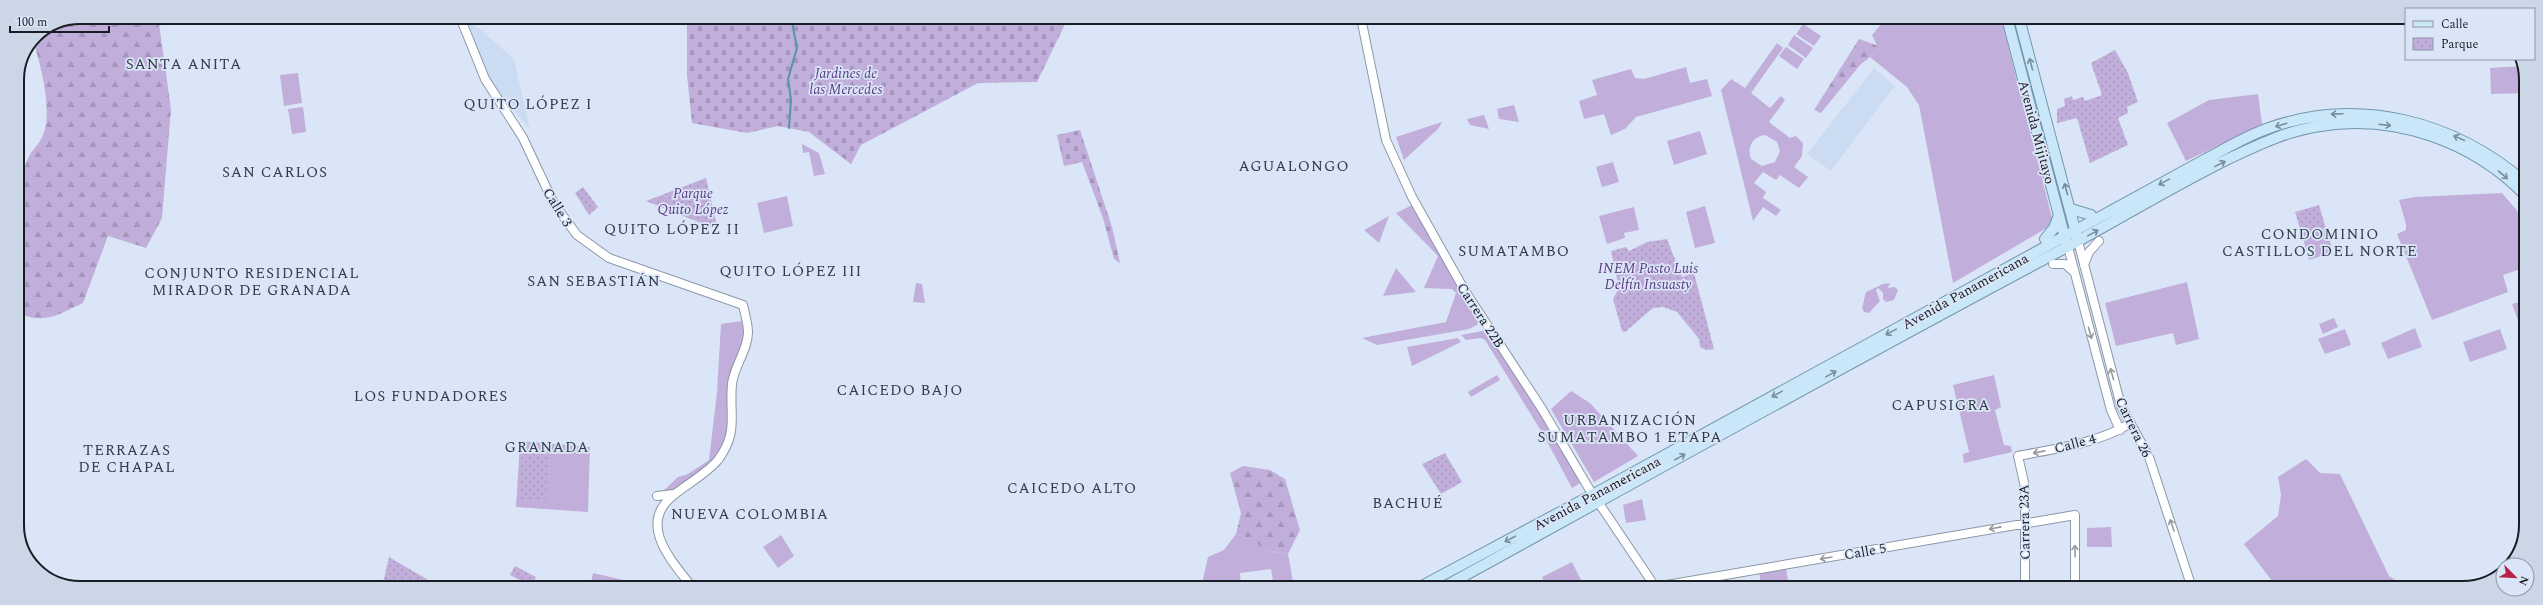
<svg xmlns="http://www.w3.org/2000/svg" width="2543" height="605" font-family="Spectral,serif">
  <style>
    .built { fill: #cbdbf2 }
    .green { fill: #c1aedb; fill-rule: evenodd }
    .forest { fill: url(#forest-firs) }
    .cemetery { fill: url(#cemetery-stones) }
    .park { fill: url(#park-dots) }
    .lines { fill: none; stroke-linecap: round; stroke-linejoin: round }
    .stream { stroke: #5596a4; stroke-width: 2 }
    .minor-casing { stroke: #8c97a7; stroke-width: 10 }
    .major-casing { stroke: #7496ac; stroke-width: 12 }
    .minor { stroke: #fff; stroke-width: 8 }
    .major { stroke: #c9e7f9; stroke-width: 10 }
    .oneway { stroke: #7a8c99 }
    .oneway2 { stroke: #98999c }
    .labels { text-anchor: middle; stroke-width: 3.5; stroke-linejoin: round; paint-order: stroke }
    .park-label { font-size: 14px; font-style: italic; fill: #5c3982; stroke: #dae6f7 }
    .street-label { font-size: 14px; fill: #191d23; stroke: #dae6f7 }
    .neighbourhood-label { font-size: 15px; letter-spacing: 1px; fill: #333c49; stroke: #dae6f7 }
    .rim { fill: none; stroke: #191d23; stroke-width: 2 }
  </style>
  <defs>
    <pattern id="forest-firs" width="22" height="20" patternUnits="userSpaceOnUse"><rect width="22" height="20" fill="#c1aedb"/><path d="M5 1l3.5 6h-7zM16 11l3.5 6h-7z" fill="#a595bc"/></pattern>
    <pattern id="cemetery-stones" width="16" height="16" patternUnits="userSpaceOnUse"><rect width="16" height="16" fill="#c1aedb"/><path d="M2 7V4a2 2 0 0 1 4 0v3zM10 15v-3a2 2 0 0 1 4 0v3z" fill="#a595bc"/></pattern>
    <pattern id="park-dots" width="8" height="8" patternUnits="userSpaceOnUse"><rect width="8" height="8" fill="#c1aedb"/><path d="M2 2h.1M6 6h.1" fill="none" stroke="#a595bc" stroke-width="1.8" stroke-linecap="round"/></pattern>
  </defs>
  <rect width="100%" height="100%" fill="#dae6f7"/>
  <path class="built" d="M 466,17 L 514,59 L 530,130 L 487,77 Z
    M 1874,68 L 1895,86 L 1831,171 L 1807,154 Z"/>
  <path class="green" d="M 1880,18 L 2001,18 L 2052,218 L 2050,226 L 1953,283 L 1919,105 L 1907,87 L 1870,57 L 1879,50 L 1872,35 L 1882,23 Z
    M 1803,24 L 1821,36 L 1814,46 L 1796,34 Z
    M 1794,35 L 1813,48 L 1806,58 L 1788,45 Z
    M 1777,43 L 1783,48 L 1751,93 L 1770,108 L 1781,96 L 1785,100 L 1769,122 L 1790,138 L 1796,136 L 1803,143 L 1802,156 L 1794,167 L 1808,177 L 1799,188 L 1780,175 L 1776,180 L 1763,172 L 1754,183 L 1766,192 L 1763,198 L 1781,210 L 1776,216 L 1763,207 L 1753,221 L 1721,90 L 1731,79 L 1745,88 ZM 1765,135 L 1777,142 L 1780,151 L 1775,162 L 1762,166 L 1751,159 C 1747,147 1752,137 1765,135 Z
    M 1786,47 L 1804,59 L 1797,69 L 1779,56 Z
    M 2522,66 L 2526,75 L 2526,93 L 2491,94 L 2490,68 Z
    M 1686,67 L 1690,83 L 1707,79 L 1712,96 L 1636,117 L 1625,129 L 1611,135 L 1604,114 L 1584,119 L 1579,101 L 1597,95 L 1592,80 L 1631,69 L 1635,78 L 1644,79 Z
    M 298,73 L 302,103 L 284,106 L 280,75 Z
    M 2258,94 L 2262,124 L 2186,161 L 2167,123 L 2209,100 Z
    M 1514,105 L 1519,122 L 1499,119 L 1497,109 Z
    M 303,107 L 306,132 L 292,134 L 288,109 Z
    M 1484,115 L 1489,129 L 1470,125 L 1467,119 Z
    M 1442,122 L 1438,129 L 1404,160 L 1396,137 Z
    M 1700,131 L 1707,154 L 1674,165 L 1667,141 Z
    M 802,144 L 819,153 L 825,174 L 814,176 L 809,152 L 803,153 Z
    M 1613,162 L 1619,182 L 1602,187 L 1596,167 Z
    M 2502,193 L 2526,221 L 2525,270 L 2524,268 L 2503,275 L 2508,292 L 2432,320 L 2397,234 L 2406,230 L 2406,224 L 2399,200 L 2415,197 Z
    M 787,196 L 793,226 L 764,233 L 757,203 Z
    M 1412,205 L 1479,320 L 1477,325 L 1469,329 L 1377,345 L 1362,338 L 1446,322 L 1456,293 L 1452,289 L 1424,288 L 1438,256 L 1396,213 Z
    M 1705,206 L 1715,243 L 1695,248 L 1686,212 Z
    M 1634,207 L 1639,230 L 1624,233 L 1625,238 L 1607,244 L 1599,216 Z
    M 1389,216 L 1379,243 L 1364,230 Z
    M 2328,235 L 2333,252 L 2309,260 L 2304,242 Z
    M 1396,268 L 1416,292 L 1383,296 Z
    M 2187,282 L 2199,339 L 2176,345 L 2173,333 L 2116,346 L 2105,303 Z
    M 916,283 L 922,284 L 925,303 L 913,302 Z
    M 1890,283 L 1888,288 L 1895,287 L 1898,290 L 1894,300 L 1886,302 L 1883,299 L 1883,293 L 1878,288 L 1876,290 L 1880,301 L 1869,313 L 1864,312 L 1862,308 L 1866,292 L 1883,284 Z
    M 2520,302 L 2525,320 L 2525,340 L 2512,304 Z
    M 2334,318 L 2338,327 L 2323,334 L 2319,324 Z
    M 742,321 L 745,337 L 728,384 L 728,423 L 724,444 L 715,458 L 673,492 L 660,494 L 678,477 L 688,474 L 709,460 L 717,392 L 721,324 Z
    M 2415,328 L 2422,347 L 2388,359 L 2381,343 Z
    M 2345,329 L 2351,345 L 2325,354 L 2318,339 Z
    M 2500,329 L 2507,349 L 2470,362 L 2463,342 Z
    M 1488,330 L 1534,398 L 1582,482 L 1572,488 L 1543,434 L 1485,340 L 1481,338 L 1466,340 L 1461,335 Z
    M 1458,338 L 1461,342 L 1412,366 L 1407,347 Z
    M 1497,375 L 1500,380 L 1471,397 L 1468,392 Z
    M 1994,375 L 2001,407 L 1995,410 L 2004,445 L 2011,446 L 2012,452 L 1964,463 L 1963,454 L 1969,452 L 1953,385 Z
    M 1571,391 L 1590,403 L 1638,456 L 1594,482 L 1551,409 Z
    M 520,441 L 590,447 L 588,512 L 516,507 Z
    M 2306,459 L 2320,473 L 2340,474 L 2389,576 L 2406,588 L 2263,588 L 2272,581 L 2244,544 L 2278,516 L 2281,495 L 2278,477 Z
    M 1642,499 L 1646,520 L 1626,523 L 1623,505 Z
    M 2111,527 L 2112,547 L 2087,547 L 2087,528 Z
    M 1236,534 L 1250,539 L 1267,551 L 1288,554 L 1294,587 L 1274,587 L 1271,569 L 1240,573 L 1241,587 L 1201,587 L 1208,557 L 1224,550 Z
    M 781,535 L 794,556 L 778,568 L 763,547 Z
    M 1572,562 L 1581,580 L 1566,588 L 1547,588 L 1542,577 Z
    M 1786,568 L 1788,580 L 1761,584 L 1759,572 Z
    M 593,573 L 628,581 L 627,587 L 590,587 Z
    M 1728,576 L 1729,588 L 1684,586 L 1684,584 Z"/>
  <path class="forest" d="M 80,17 L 158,17 L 171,109 L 162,218 L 146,248 L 108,236 L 83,303 C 60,314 42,326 17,312 L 17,187 C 24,179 23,168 28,159 C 31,150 40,144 43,135 C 53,112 41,65 33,41 L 36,35 Z
    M 1859,39 L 1876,45 L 1880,49 L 1860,65 L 1821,113 L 1814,110 Z
    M 1243,466 L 1270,470 L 1285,479 L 1300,530 L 1288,554 L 1267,551 L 1250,539 L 1236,534 L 1241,513 L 1230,473 Z"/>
  <path class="cemetery" d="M 687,17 L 1068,18 L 1037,82 L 978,83 L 861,145 L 851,164 L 809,132 L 778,126 L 747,133 L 692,123 L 687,75 Z
    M 1080,130 L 1112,227 L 1120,263 L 1114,259 L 1103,218 L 1082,162 L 1064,166 L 1057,135 Z"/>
  <path class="park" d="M 2115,50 L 2128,73 L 2138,102 L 2127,107 L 2128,113 L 2118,118 L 2128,145 L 2090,163 L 2077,118 L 2057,123 L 2057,109 L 2065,106 L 2064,99 L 2072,96 L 2073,100 L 2083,97 L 2085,101 L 2102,95 L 2091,63 Z
    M 706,178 L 718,230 L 646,201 Z
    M 583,187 L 598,207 L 589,215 L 575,193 Z
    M 2319,205 L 2328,235 L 2304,242 L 2295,212 Z
    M 1667,239 L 1682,277 L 1694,273 L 1714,349 L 1706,350 L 1700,347 L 1699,339 L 1677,312 L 1663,307 L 1653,308 L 1625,332 L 1622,331 L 1613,299 L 1619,288 L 1611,251 L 1626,247 L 1629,251 L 1647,242 Z
    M 522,453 L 548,454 L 546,501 L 520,500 Z
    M 1445,453 L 1462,482 L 1441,494 L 1422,464 Z
    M 389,557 L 440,587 L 382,587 Z
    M 515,566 L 536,577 L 531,586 L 510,575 Z"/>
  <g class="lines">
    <path class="stream" d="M 789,128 L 791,100 L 788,79 L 797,48 L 791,17"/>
    <g class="minor-casing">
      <path id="minor" d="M 460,17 L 485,79 L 523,138 L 554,204 L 577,235 L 609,258 L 743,305 C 745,314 748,324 748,332 C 748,350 734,366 732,384 C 729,415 739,432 718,460 C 707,473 689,483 675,494 C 636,523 671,560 692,587
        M 1361,18 L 1386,140 L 1412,197 L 1465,291 L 1542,409 L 1588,487 L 1656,588
        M 2078,241 L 2121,406 L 2149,457 L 2192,588
        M 2068,247 L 2111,410 L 2120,430
        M 2053,264 L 2065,264 L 2074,272
        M 2084,265 L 2089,252 L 2099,241
        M 657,496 L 674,494
        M 1655,587 L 2075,515 L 2075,588
        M 2025,588 L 2025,487 L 2018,456 C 2053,449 2099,443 2129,424"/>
    </g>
    <g class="major-casing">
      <path id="major" d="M 2007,18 L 2066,242
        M 2019,18 L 2077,237
        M 2071,209 L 2091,215
        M 2045,239 L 2054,228 L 2059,215
        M 1420,587 L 1594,494 L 2204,160 C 2225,149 2246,136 2269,128 C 2359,96 2454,121 2526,183
        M 1444,587 C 1651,473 1858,358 2067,247 C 2121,218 2173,186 2228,159 C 2258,145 2286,131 2320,126 C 2395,114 2473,141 2526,196"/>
    </g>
    <use href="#minor" class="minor"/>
    <use href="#major" class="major"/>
  </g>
  <defs><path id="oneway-shaft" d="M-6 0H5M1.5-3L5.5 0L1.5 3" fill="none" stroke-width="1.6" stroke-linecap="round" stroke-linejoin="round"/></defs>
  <g class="oneway">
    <use href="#oneway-shaft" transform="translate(2031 64) rotate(-105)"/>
    <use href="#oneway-shaft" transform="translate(2337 114) rotate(178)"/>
    <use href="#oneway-shaft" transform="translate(2281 125) rotate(163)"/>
    <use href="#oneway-shaft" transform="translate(2385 125) rotate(7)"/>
    <use href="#oneway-shaft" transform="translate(2459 138) rotate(-155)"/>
    <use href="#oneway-shaft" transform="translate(2220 164) rotate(-26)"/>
    <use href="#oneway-shaft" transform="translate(2503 175) rotate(40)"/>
    <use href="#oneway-shaft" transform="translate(2164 182) rotate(151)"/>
    <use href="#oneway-shaft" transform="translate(2066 189) rotate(-105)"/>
    <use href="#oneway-shaft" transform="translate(2093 233) rotate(-29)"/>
    <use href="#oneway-shaft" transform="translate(1891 332) rotate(151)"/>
    <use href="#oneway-shaft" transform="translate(1831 374) rotate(-29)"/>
    <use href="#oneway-shaft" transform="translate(1777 394) rotate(151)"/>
    <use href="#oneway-shaft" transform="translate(1680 457) rotate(-29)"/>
    <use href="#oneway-shaft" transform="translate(1510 539) rotate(152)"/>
  </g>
  <g class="oneway2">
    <use href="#oneway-shaft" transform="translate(2090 333) rotate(75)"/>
    <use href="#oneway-shaft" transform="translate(2112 374) rotate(-105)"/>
    <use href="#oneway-shaft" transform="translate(2039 452) rotate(169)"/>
    <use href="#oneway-shaft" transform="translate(2172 525) rotate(-109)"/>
    <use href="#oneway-shaft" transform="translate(1995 528) rotate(169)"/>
    <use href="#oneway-shaft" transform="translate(2075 551) rotate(-91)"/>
    <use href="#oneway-shaft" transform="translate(1826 558) rotate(170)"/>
  </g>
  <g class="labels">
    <g class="park-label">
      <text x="846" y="78">Jardines de<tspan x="846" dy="16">las Mercedes</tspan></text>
      <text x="693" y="198">Parque<tspan x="693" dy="16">Quito López</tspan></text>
      <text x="1648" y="273">INEM Pasto Luis<tspan x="1648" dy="16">Delfín Insuasty</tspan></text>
    </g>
    <g class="street-label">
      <text transform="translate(2037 132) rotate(75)" y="5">Avenida Mijitayo</text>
      <text transform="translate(558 207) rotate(58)" y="5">Calle 3</text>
      <text transform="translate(1965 291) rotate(-29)" y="5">Avenida Panamericana</text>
      <text transform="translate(1481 315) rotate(57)" y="5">Carrera 22B</text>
      <text transform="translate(2134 427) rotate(64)" y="5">Carrera 26</text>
      <text transform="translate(2075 443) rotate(-15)" y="5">Calle 4</text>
      <text transform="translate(1597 493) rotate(-28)" y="5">Avenida Panamericana</text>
      <text transform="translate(2024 522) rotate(-91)" y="5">Carrera 23A</text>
      <text transform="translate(1865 551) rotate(-10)" y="5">Calle 5</text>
    </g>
    <g class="neighbourhood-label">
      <text x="184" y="69">SANTA ANITA</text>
      <text x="528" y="109">QUITO LÓPEZ I</text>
      <text x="1294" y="171">AGUALONGO</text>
      <text x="275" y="177">SAN CARLOS</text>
      <text x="672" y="234">QUITO LÓPEZ II</text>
      <text x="2320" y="239">CONDOMINIO<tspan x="2320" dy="17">CASTILLOS DEL NORTE</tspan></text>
      <text x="1514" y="256">SUMATAMBO</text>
      <text x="791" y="276">QUITO LÓPEZ III</text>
      <text x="252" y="278">CONJUNTO RESIDENCIAL<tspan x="252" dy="17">MIRADOR DE GRANADA</tspan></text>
      <text x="594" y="286">SAN SEBASTIÁN</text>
      <text x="900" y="395">CAICEDO BAJO</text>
      <text x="431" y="401">LOS FUNDADORES</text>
      <text x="1941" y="410">CAPUSIGRA</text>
      <text x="1630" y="425">URBANIZACIÓN<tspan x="1630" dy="17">SUMATAMBO 1 ETAPA</tspan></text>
      <text x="547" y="452">GRANADA</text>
      <text x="127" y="455">TERRAZAS<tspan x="127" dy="17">DE CHAPAL</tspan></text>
      <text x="1072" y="493">CAICEDO ALTO</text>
      <text x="1408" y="508">BACHUÉ</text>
      <text x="750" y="519">NUEVA COLOMBIA</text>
    </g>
  </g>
  <path d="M0 0H2543V605H0ZM80 24H2463A56 56 0 0 1 2519 80V525A56 56 0 0 1 2463 581H80A56 56 0 0 1 24 525V80A56 56 0 0 1 80 24Z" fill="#cbd6e6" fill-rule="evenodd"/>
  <path class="rim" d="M80 24H2463A56 56 0 0 1 2519 80V525A56 56 0 0 1 2463 581H80A56 56 0 0 1 24 525V80A56 56 0 0 1 80 24Z"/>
  <rect x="2405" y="8" width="130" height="52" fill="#dae6f7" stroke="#8d96a2"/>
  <rect x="2413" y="21" width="20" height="6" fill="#c9e7f9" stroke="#8d96a2"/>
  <text x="2441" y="28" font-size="12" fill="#191d23">Calle</text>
  <rect x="2413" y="38" width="20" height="12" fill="url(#park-dots)" stroke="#8d96a2"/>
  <text x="2441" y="48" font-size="12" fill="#191d23">Parque</text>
  <g transform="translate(2515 577) rotate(114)"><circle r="19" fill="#dae6f7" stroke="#8d96a2"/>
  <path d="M0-3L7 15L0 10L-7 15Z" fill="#b52448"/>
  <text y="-6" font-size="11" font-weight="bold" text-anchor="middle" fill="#191d23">N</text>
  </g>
  <path d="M10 26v6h99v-6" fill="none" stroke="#191d23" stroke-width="2"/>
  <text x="16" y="26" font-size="12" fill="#191d23" stroke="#dae6f7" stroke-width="3" paint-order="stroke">100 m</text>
</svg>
